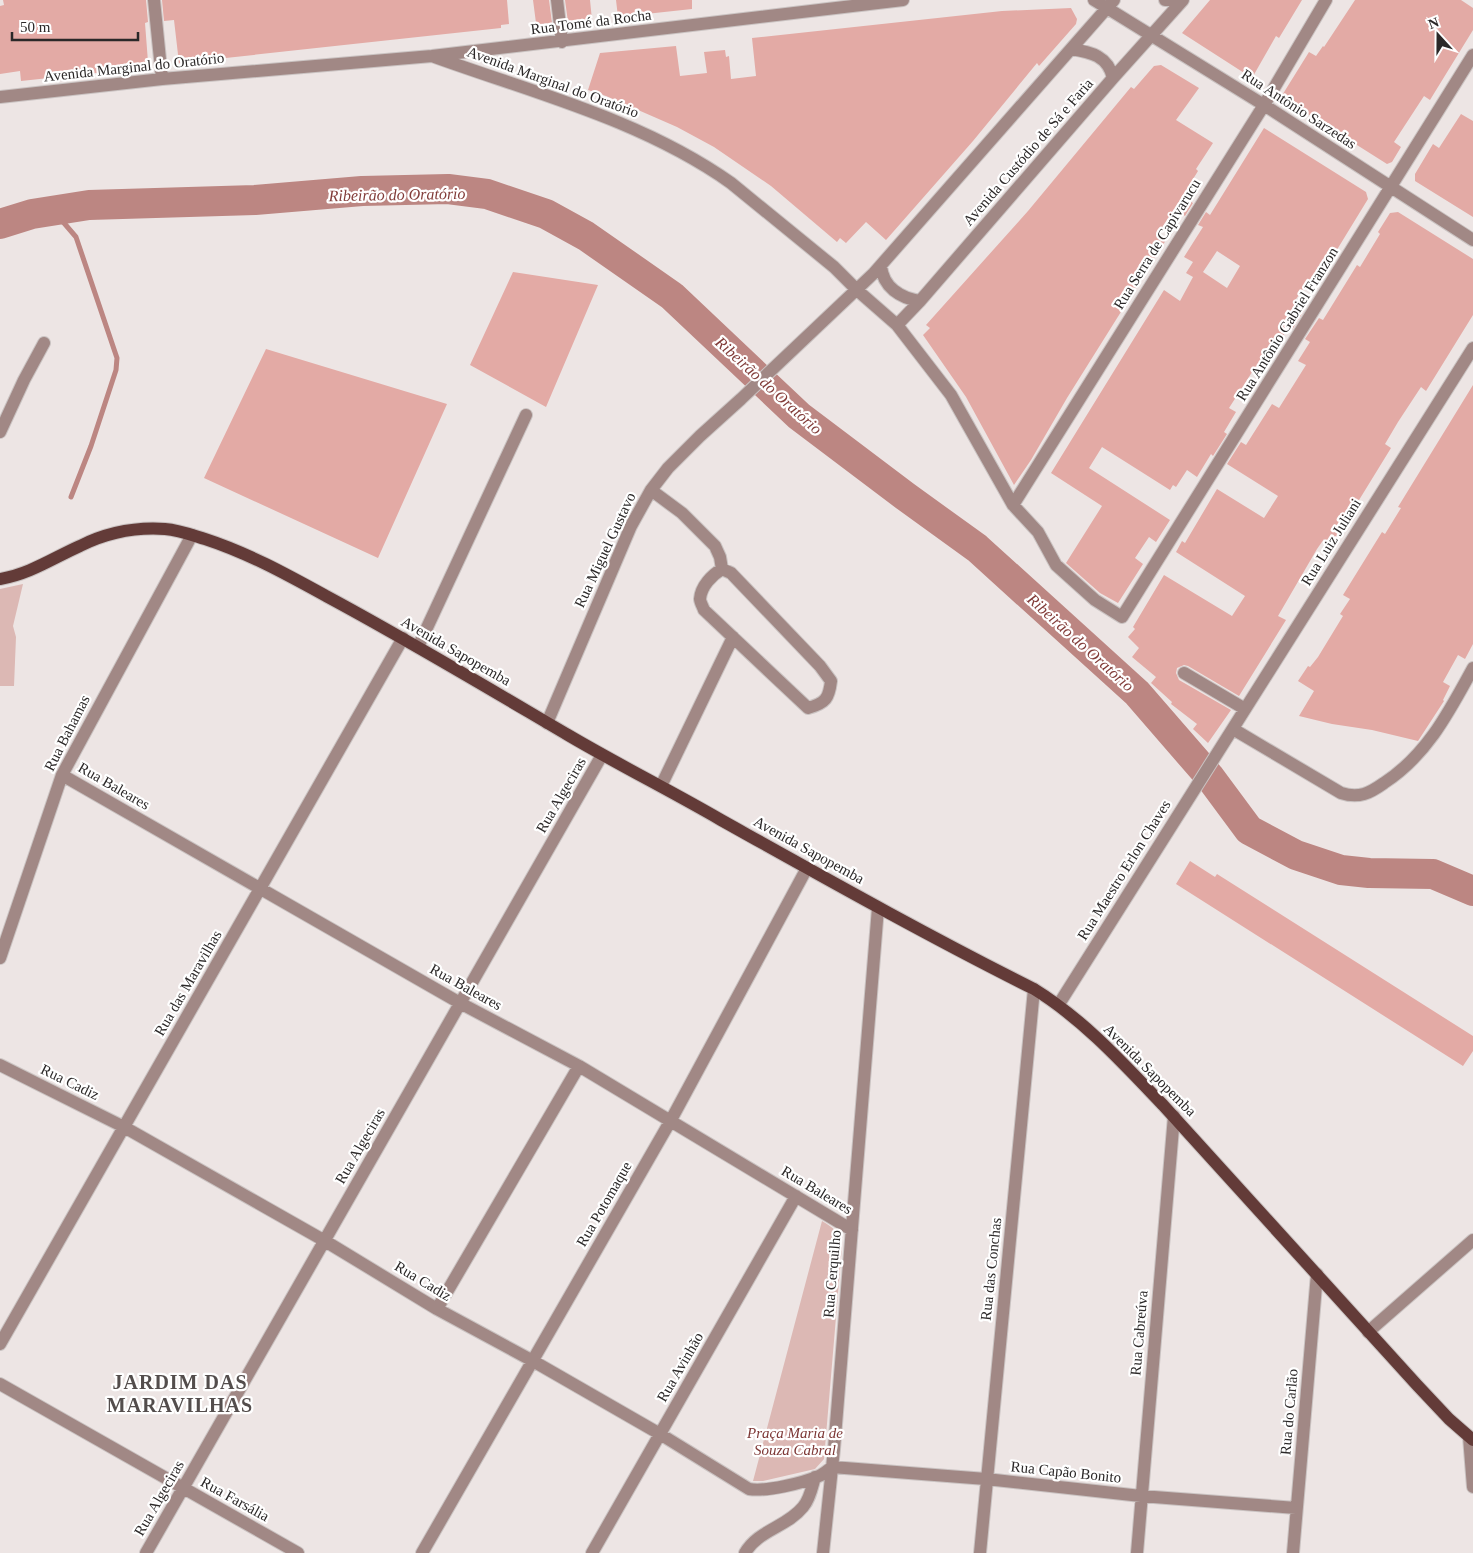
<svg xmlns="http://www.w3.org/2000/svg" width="1473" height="1553" font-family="Georgia,serif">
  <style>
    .green { fill: #dcb8b4 }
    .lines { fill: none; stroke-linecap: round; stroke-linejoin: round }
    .stream { stroke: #bc8682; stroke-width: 5 }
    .river { stroke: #bc8682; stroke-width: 30 }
    .building { fill: #e3aaa5; fill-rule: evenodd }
    .minor-casing { stroke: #cac3c2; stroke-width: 14 }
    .major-casing { stroke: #cac3c2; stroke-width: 14 }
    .minor { stroke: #a18885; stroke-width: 12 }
    .major { stroke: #633b38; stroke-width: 12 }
    .labels { text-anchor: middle; stroke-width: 4.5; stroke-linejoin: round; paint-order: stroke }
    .street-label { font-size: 15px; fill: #2b2828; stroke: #fff }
    .park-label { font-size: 15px; font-style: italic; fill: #7d3735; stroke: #fff }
    .water-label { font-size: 16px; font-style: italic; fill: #823c39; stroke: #fff }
    .district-label { font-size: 20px; font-weight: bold; letter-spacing: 1px; fill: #534d4c; stroke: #fff }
  </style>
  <rect width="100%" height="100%" fill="#ede5e4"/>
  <path class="green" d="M 23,584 L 13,626 L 16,637 L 14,686 L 0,686 L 0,589 Z
    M 822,1221 C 834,1228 839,1232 842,1246 L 824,1459 L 815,1469 L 763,1481 L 753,1481 Z"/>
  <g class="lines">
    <path class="stream" d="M 49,211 L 64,223 L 76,237 L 117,358 L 116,370 L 91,446 L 71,497"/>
    <path class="river" d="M 0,224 L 32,214 L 89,205 L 255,200 L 362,191 L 448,189 L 487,194 L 546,214 L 586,236 L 672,296 L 799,416 L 905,496 L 977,548 L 1137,693 L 1209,776 L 1249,830 L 1296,855 L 1341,870 L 1369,873 L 1433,874 L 1473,891"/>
  </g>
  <path class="building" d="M 3,0 L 146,0 L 148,22 L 145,23 L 148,62 L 142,63 L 142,68 L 21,81 L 20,71 L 0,74 L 0,6 L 4,5 Z
    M 162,0 L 507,0 L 509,24 L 501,25 L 501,28 L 179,63 L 174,20 L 164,21 Z
    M 533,0 L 549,0 L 552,23 L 539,24 L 538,22 L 536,23 Z
    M 565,0 L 590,0 L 592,20 L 568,22 Z
    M 616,0 L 692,0 L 692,9 L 618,17 Z
    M 1210,0 L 1302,0 L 1279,38 L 1276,36 L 1252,78 L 1182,33 Z
    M 1355,0 L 1461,0 L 1473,8 L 1473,30 L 1430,100 L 1424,96 L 1394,142 L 1401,147 L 1392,162 L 1387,164 L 1281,97 L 1309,52 L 1316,56 L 1323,46 L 1324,47 Z
    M 1071,8 L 1077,19 L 1076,24 L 1039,66 L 1037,63 L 973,141 L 886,240 L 866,222 L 846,243 L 840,238 L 837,242 L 771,186 L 714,147 L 677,127 L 606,96 L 588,90 L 600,53 L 676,46 L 680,76 L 707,73 L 704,52 L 725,50 L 726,57 L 729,56 L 731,79 L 756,76 L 752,38 L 1002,11 Z
    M 1161,65 L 1199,88 L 1176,120 L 1213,143 L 1196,169 L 1198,171 L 1182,197 L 1193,203 L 1185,216 L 1174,209 L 1157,235 L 1166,240 L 1067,398 L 1031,460 L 1014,485 L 966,397 L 923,335 L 930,328 L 926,325 L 1028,211 L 1131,87 L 1134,89 L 1154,66 Z
    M 1461,114 L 1473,121 L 1473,217 L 1415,181 L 1415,174 L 1433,144 L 1439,148 Z
    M 1264,128 L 1366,192 L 1368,199 L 1316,284 L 1309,280 L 1294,302 L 1305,309 L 1292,330 L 1288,328 L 1262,370 L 1256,366 L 1229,408 L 1236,412 L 1224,432 L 1227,434 L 1213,456 L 1211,454 L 1197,477 L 1187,470 L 1176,487 L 1173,485 L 1170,490 L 1102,447 L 1089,468 L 1170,520 L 1156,542 L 1149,537 L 1135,558 L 1143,564 L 1118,603 L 1100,593 L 1066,563 L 1102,506 L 1051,473 L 1164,290 L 1180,301 L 1193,277 L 1186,273 L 1193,262 L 1184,257 L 1203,227 L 1198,225 L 1206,212 L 1210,215 ZM 1217,251 L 1240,266 L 1227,288 L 1203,272 Z
    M 1398,212 L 1473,259 L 1473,315 L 1426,391 L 1421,387 L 1398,422 L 1385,444 L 1391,448 L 1332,544 L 1324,539 L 1317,549 L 1278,616 L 1286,620 L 1239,696 L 1188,666 L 1184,665 L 1177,668 L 1176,673 L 1179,680 L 1231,710 L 1208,743 L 1193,729 L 1197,724 L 1171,704 L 1172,702 L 1151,683 L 1156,677 L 1132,657 L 1139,648 L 1128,637 L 1135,629 L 1133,627 L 1164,575 L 1232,616 L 1245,596 L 1176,552 L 1182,541 L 1185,543 L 1217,489 L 1264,518 L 1278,496 L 1227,464 L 1241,442 L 1246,445 L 1272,404 L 1279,408 L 1306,365 L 1298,361 L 1310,342 L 1305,339 L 1319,318 L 1323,320 L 1357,265 L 1360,267 L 1380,234 L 1378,232 L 1390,213 Z
    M 513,272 L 598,285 L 546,407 L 470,365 Z
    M 266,349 L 447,404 L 378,558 L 204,478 Z
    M 1473,385 L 1473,644 L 1465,659 L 1458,655 L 1443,682 L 1450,686 L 1443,700 L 1444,701 L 1418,741 L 1372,730 L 1332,724 L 1299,716 L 1314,691 L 1298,681 L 1308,666 L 1310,667 L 1318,657 L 1343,616 L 1340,614 L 1350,599 L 1343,595 L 1382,532 L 1385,534 L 1401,508 L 1398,507 Z
    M 1190,861 L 1215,877 L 1217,874 L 1473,1036 L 1473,1051 L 1463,1066 L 1176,884 Z"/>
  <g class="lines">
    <g class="minor-casing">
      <path id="minor" d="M 154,0 L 162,79
        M 557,0 L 562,42
        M 1094,0 L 1264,105 L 1473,240
        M 1165,0 L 1181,0
        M 1071,49 C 1091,52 1108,56 1113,78
        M 432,56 C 534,93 642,120 731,183 L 834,267 L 857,290 L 897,325 L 951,395 L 1013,505 L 1038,532 L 1056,565 L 1095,600 L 1122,617 L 1473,55
        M 0,97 L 162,79 L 432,56 L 903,0
        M 881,266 C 883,287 900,298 920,301
        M 897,325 L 920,301 L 1113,78 L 1183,0
        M 0,432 L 24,380 L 44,343
        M 651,490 L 682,513 L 715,546 L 720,557 L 722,569
        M 1013,505 L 1264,105 L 1326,0
        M 722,569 L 731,573 L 820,666 L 831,681 C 829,698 826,703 808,708 L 704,610 C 703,607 700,602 700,599 C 701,586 712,575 722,569 Z
        M 418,647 L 526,415
        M 1184,673 L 1245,709
        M 547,723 L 631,526 L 651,490 L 668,468 L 700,436 L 741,399 L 874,273 L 1114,0
        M 1233,729 L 1341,793 C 1359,799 1370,793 1384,783 C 1427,755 1449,712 1473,668
        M 62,775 L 460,1003 L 579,1066 L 852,1230
        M 661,786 L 733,637
        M 0,958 L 62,775 L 192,535
        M 1059,1004 L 1473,348
        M 0,1065 L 124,1127 L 325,1241 L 437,1309 L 533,1361 L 660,1434 L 749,1489 C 766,1492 803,1483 819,1476 C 824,1474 828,1470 832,1467
        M 437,1309 L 579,1066
        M 1368,1332 L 1473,1240
        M 0,1344 L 403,638
        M 0,1384 L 298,1553
        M 1469,1437 L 1473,1487
        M 832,1467 L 986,1479 L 1141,1496 L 1296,1508
        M 146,1553 L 602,755
        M 422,1553 L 671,1120 L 807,868
        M 592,1553 L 796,1196
        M 745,1553 C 758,1530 787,1527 803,1507 C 810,1499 812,1487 815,1477
        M 823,1553 L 834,1449 L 878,908
        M 980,1553 L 1034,989
        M 1137,1553 L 1174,1116
        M 1293,1553 L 1317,1274"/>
    </g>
    <g class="major-casing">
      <path id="major" d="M 0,579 C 30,574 53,558 80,546 C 106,533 136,527 165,529 C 179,530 192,535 205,539 C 248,553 286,574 326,596 C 408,640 488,688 568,735 C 619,765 671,791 721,820 C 825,878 928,936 1034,989 C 1083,1019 1123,1063 1163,1105 L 1417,1385 L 1449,1419 L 1473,1440"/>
    </g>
    <use href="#minor" class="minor"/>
    <use href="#major" class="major"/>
  </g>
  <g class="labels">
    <g class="street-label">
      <text transform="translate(591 22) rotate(-7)" y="5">Rua Tomé da Rocha</text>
      <text transform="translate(134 67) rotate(-6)" y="5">Avenida Marginal do Oratório</text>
      <text transform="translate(553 82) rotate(20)" y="5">Avenida Marginal do Oratório</text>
      <text transform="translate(1299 109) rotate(33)" y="5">Rua Antônio Sarzedas</text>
      <text transform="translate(1028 152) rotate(-49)" y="5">Avenida Custódio de Sá e Faria</text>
      <text transform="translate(1157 244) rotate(-58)" y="5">Rua Serra de Capivarucu</text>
      <text transform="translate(1287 324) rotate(-58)" y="5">Rua Antônio Gabriel Franzon</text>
      <text transform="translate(1331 542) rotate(-58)" y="5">Rua Luiz Juliani</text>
      <text transform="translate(605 550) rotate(-65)" y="5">Rua Miguel Gustavo</text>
      <text transform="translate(456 651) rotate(30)" y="5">Avenida Sapopemba</text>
      <text transform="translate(67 733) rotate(-63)" y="5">Rua Bahamas</text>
      <text transform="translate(114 786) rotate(30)" y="5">Rua Baleares</text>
      <text transform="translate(561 795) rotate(-60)" y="5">Rua Algeciras</text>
      <text transform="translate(809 850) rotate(29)" y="5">Avenida Sapopemba</text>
      <text transform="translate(1124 870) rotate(-58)" y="5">Rua Maestro Erlon Chaves</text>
      <text transform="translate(188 983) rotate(-60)" y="5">Rua das Maravilhas</text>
      <text transform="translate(466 987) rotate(29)" y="5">Rua Baleares</text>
      <text transform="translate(1150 1070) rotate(45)" y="5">Avenida Sapopemba</text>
      <text transform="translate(70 1082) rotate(26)" y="5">Rua Cadiz</text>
      <text transform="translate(360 1146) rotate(-60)" y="5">Rua Algeciras</text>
      <text transform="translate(817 1190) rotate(31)" y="5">Rua Baleares</text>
      <text transform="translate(604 1204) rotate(-60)" y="5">Rua Potomaque</text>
      <text transform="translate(991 1269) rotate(-84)" y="5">Rua das Conchas</text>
      <text transform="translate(832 1274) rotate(-85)" y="5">Rua Cerquilho</text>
      <text transform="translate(423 1281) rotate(31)" y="5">Rua Cadiz</text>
      <text transform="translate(1139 1333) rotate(-85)" y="5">Rua Cabreúva</text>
      <text transform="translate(680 1367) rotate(-60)" y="5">Rua Avinhão</text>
      <text transform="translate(1289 1412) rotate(-85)" y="5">Rua do Carlão</text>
      <text transform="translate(1066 1472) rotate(6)" y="5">Rua Capão Bonito</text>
      <text transform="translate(159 1498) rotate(-60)" y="5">Rua Algeciras</text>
      <text transform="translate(235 1499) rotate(29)" y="5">Rua Farsália</text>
    </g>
    <g class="park-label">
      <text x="795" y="1438">Praça Maria de<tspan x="795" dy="17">Souza Cabral</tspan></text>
    </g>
    <g class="water-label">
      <text transform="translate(397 194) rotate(-1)" y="6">Ribeirão do Oratório</text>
      <text transform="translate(769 385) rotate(42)" y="6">Ribeirão do Oratório</text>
      <text transform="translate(1081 642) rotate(42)" y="6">Ribeirão do Oratório</text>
    </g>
    <g class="district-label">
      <text x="180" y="1389">JARDIM DAS<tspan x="180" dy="23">MARAVILHAS</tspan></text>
    </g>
  </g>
  <g transform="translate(1438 35) rotate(339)" stroke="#ffffff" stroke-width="4" paint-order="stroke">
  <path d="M0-4L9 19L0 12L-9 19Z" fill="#2b2828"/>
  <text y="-8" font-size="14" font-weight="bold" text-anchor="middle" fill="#2b2828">N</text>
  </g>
  <path d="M12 32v8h126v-8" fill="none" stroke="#2b2828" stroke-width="2.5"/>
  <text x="20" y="32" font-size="15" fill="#2b2828" stroke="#ffffff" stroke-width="4" paint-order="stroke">50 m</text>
</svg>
